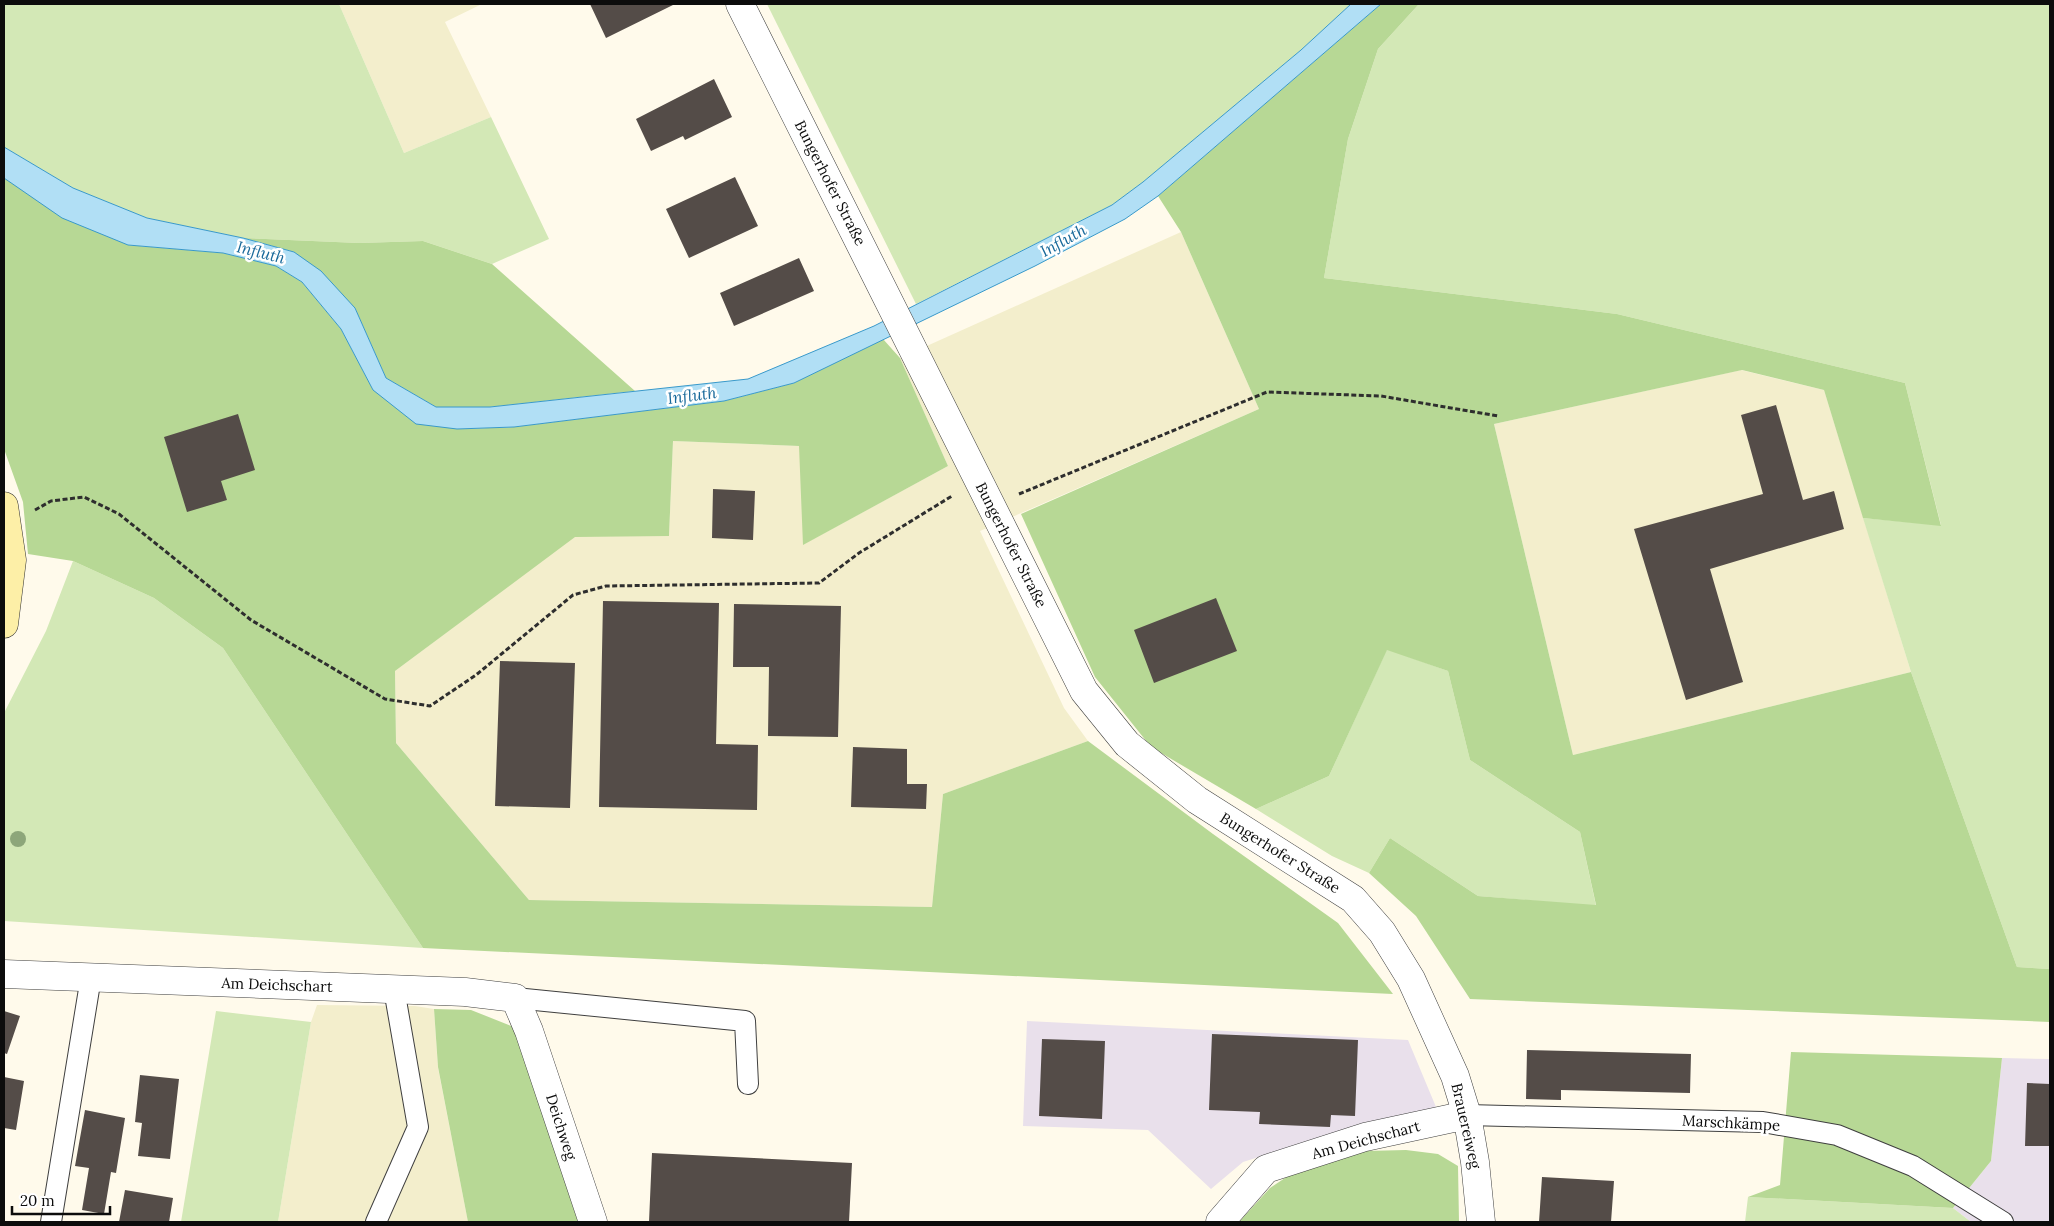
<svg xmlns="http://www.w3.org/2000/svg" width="2054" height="1226" font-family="Lora,serif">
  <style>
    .industrial { fill: #e9e0eb }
    .farmland { fill: #f3eecc }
    .green { fill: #d3e8b6 }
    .forest { fill: #b7d895 }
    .water { fill: #b1dff5; stroke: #3999ca }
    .building { fill: #544c48 }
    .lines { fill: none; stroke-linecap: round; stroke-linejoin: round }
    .lane-casing { stroke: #3f3f3f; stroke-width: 22 }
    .street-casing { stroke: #3f3f3f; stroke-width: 29 }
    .secondary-casing { stroke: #2e2e2e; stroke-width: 29 }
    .path { stroke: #2e2e2e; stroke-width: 3; stroke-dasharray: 5 2.5; stroke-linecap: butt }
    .lane { stroke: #fff; stroke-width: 20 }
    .street { stroke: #fff; stroke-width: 28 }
    .secondary { stroke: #fdefa7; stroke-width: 28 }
    .tree { fill: #8da67a }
    .labels { text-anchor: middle; stroke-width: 5; stroke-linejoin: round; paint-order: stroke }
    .street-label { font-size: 15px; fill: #0c0c0c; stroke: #fff }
    .water-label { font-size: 16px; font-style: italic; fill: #18699a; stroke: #fff }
  </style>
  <rect width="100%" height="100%" fill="#fffaeb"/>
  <path class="industrial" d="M 1027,1021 L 1408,1040 L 1436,1107 L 1312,1140 L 1243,1162 L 1211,1189 L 1148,1130 L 1023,1126 Z
    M 2002,1058 L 2050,1059 L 2050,1222 L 1971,1222 L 1953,1208 L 1991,1161 Z"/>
  <path class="farmland" d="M 339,4 L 482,4 L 445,22 L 491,117 L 404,153 Z
    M 1181,232 L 1259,409 L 980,531 L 1064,708 L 1088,741 L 943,794 L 932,907 L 529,900 L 396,743 L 395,671 L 575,536 L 669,536 L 673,441 L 800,446 L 804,544 L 948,466 L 900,358 Z
    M 1741,370 L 1824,390 L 1911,672 L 1573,755 L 1494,424 Z
    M 317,1005 L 415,1006 L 434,1009 L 438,1068 L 468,1222 L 278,1222 L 311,1022 Z"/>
  <path class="green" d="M 4,4 L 339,4 L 404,153 L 491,117 L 549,239 L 492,264 L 423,241 L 359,243 L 243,238 L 147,218 L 73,188 L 4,147 Z
    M 767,4 L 1351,4 L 1301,50 L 1143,182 L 1112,205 L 916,304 Z
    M 1419,4 L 2050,4 L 2050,969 L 2017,967 L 1911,672 L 1863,518 L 1941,525 L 1905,383 L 1617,314 L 1324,278 L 1348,139 L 1378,49 Z
    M 73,561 L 154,598 L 223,648 L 423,948 L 4,921 L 4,713 L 46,631 Z
    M 1387,649 L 1448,671 L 1470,760 L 1580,832 L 1596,906 L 1478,896 L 1390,838 L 1369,873 L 1332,856 L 1256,809 L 1329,776 Z
    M 216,1011 L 311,1022 L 278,1222 L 181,1222 Z
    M 1748,1197 L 1953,1208 L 1971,1222 L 1745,1222 Z"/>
  <path class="forest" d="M 1381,4 L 1419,4 L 1378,49 L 1348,139 L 1324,278 L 1617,314 L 1905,383 L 1941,526 L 1863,518 L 1824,390 L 1742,370 L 1494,424 L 1573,755 L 1911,672 L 2017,967 L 2050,969 L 2050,1022 L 1470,999 L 1416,916 L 1369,873 L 1390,838 L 1478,896 L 1596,905 L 1580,832 L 1470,760 L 1448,671 L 1387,650 L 1329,776 L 1256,809 L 1151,747 L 1095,677 L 1021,514 L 1259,409 L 1181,232 L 1158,196 Z
    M 4,178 L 128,245 L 223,253 L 276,266 L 302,282 L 341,329 L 373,390 L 457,429 L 514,427 L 724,401 L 794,383 L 883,339 L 900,358 L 948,466 L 803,545 L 799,446 L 673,441 L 669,536 L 575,537 L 395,671 L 396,743 L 529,900 L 932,907 L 943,794 L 1088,741 L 1213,834 L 1338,923 L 1393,994 L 423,948 L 223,648 L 154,598 L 73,561 L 28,554 L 23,502 L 4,449 Z
    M 243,238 L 359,243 L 423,241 L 492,264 L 635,391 L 490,407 L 436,407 L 386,378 L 355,308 L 294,252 Z
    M 434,1009 L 471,1010 L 514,1027 L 578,1222 L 468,1222 L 438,1067 Z
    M 1791,1052 L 2002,1058 L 1991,1161 L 1953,1208 L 1748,1197 L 1780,1185 Z
    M 1406,1150 L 1438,1154 L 1458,1166 L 1459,1222 L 1239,1222 L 1270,1188 L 1294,1172 L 1365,1151 Z"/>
  <path class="water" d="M 1351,4 L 1381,4 L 1158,196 L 1125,219 L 1035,266 L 794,383 L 724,401 L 514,427 L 457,429 L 416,424 L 373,390 L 341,329 L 302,282 L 276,266 L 223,253 L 128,245 L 62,218 L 4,178 L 4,147 L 73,188 L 147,218 L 243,238 L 294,252 L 321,271 L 355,308 L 386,378 L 436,407 L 490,407 L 748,379 L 874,326 L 1112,205 L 1143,182 L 1301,50 Z"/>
  <path class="building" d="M 590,4 L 675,4 L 606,38 Z
    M 714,79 L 732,117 L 685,140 L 683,136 L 651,151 L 636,119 Z
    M 735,177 L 758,226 L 689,258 L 666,209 Z
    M 799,258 L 814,291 L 734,326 L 720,293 Z
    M 1776,405 L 1803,500 L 1834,491 L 1844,529 L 1710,569 L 1743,682 L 1686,700 L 1634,529 L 1763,494 L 1741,415 Z
    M 238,414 L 255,470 L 221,481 L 227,500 L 187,512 L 164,437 Z
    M 713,489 L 755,491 L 753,540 L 712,538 Z
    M 1216,598 L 1237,651 L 1154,683 L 1134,630 Z
    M 603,601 L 719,603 L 716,744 L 758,745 L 757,810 L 599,807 Z
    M 734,604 L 841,606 L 838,737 L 768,736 L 769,667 L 733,667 Z
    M 500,661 L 575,663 L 570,808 L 495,806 Z
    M 853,747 L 907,749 L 907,784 L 927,784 L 926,809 L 851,807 Z
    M 4,1011 L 20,1016 L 7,1054 L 4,1053 Z
    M 1212,1034 L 1358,1040 L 1355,1116 L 1331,1115 L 1330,1127 L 1259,1124 L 1260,1112 L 1209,1110 Z
    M 1042,1039 L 1105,1041 L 1102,1119 L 1039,1116 Z
    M 1527,1050 L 1691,1054 L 1690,1093 L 1561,1090 L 1561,1100 L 1526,1099 Z
    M 140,1075 L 179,1079 L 170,1159 L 138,1156 L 142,1123 L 135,1122 Z
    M 4,1077 L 24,1081 L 16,1130 L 4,1128 Z
    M 2027,1083 L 2050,1084 L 2050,1146 L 2025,1146 Z
    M 85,1110 L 125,1118 L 116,1173 L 111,1172 L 104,1214 L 82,1210 L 89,1168 L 75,1166 Z
    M 652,1153 L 852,1163 L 849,1222 L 649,1222 Z
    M 1542,1177 L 1614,1181 L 1611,1222 L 1539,1222 Z
    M 125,1190 L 173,1198 L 169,1222 L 119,1222 Z"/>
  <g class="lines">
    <g class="lane-casing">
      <path id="lane" d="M 515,998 L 745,1021 L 748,1084
        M 1467,1115 L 1763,1122 L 1837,1135 L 1913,1166 L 2003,1222
        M 51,1222 L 91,977
        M 376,1222 L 418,1127 L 394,989"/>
    </g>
    <g class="street-casing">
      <path id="street" d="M 740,4 L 1084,691 L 1127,744 L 1197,800 L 1353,899 L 1382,932 L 1411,979 L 1455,1076 L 1467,1115 L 1475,1162 L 1481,1222
        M 4,974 L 465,992 L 515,998 L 529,1031 L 593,1222
        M 1220,1222 L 1266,1169 L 1365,1137 L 1467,1115"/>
    </g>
    <g class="secondary-casing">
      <path id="secondary" d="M 4,506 L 12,560 L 4,624"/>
    </g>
    <path class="path" d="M 1019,494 L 1267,392 L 1381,396 L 1498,416
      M 35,510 L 51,501 L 84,497 L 119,514 L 251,620 L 385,699 L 430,706 L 476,675 L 573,595 L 606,586 L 819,583 L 859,553 L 952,496"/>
    <use href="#lane" class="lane"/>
    <use href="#street" class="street"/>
    <use href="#secondary" class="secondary"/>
  </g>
  <circle class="tree" cx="18" cy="839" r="8"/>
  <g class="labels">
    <g class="street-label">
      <text transform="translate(830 183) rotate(63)" y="5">Bungerhofer Straße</text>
      <text transform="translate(1011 545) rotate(63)" y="5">Bungerhofer Straße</text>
      <text transform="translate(1280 853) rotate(32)" y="5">Bungerhofer Straße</text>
      <text transform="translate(277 985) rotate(2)" y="5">Am Deichschart</text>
      <text transform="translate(1731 1123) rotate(3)" y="5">Marschkämpe</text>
      <text transform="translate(1466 1126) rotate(77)" y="5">Brauereiweg</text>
      <text transform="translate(561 1127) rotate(72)" y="5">Deichweg</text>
      <text transform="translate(1366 1140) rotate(-15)" y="5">Am Deichschart</text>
    </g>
    <g class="water-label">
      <text transform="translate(1063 240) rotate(-29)" y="6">Influth</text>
      <text transform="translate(261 252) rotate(14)" y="6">Influth</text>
      <text transform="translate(692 395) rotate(-7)" y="6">Influth</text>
    </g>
  </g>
  <rect width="2054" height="1226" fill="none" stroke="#0c0c0c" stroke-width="10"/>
  <path d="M12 1206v8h98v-8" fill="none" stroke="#0c0c0c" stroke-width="2.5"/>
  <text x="20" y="1206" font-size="15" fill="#0c0c0c" stroke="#ffffff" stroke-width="4" paint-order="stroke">20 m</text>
</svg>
